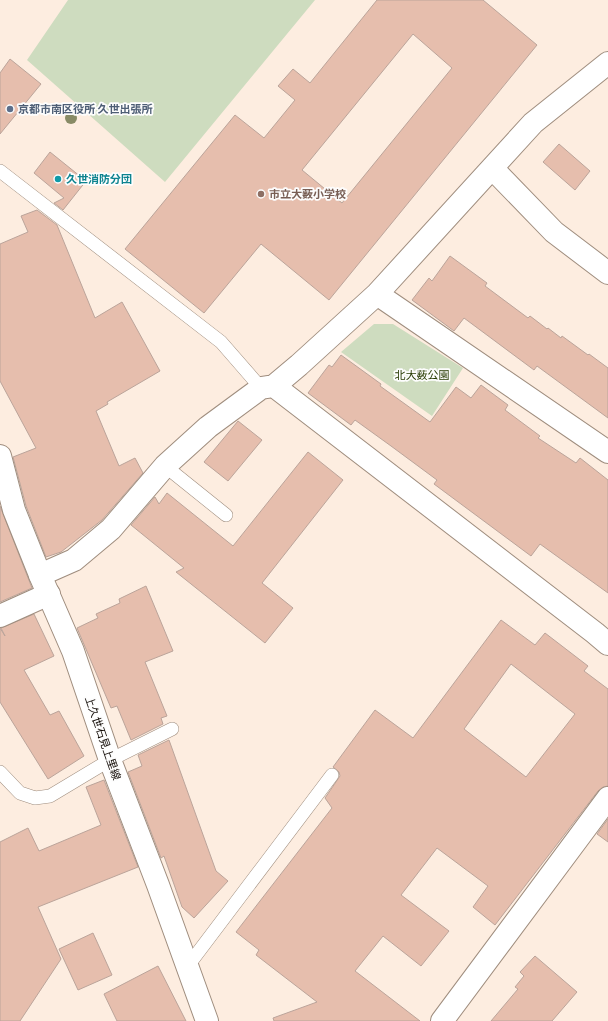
<svg xmlns="http://www.w3.org/2000/svg" width="608" height="1021" font-family="'IBM Plex Sans','Noto Sans JP',sans-serif">
  <style>
    .green { fill: #cedcbf }
    .building { fill: #e6bead; stroke: #bba49a; fill-rule: evenodd }
    .lines { fill: none; stroke-linecap: round; stroke-linejoin: round }
    .lane-casing { stroke: #9f8d7e; stroke-width: 14 }
    .street-casing { stroke: #9f8d7e; stroke-width: 24 }
    .secondary-casing { stroke: #9f8d7e; stroke-width: 24 }
    .lane { stroke: #fff; stroke-width: 13 }
    .street { stroke: #fff; stroke-width: 22 }
    .secondary { stroke: #fff; stroke-width: 22 }
    .tree { fill: #888b66 }
    .service-dot { fill: #5c6f8a; stroke: #fdfdfd; stroke-width: 1.5 }
    .culture-dot { fill: #0f9aa8; stroke: #fdfdfd; stroke-width: 1.5 }
    .education-dot { fill: #8d6e63; stroke: #fdfdfd; stroke-width: 1.5 }
    .labels { text-anchor: middle; stroke-width: 3.5; stroke-linejoin: round; paint-order: stroke }
    .service-label { font-size: 11px; font-weight: bold; fill: #4e5e75; stroke: #fdfdfd; text-anchor: start }
    .culture-label { font-size: 11px; font-weight: bold; fill: #0d838f; stroke: #fdfdfd; text-anchor: start }
    .education-label { font-size: 11px; font-weight: bold; fill: #785e54; stroke: #fdfdfd; text-anchor: start }
    .park-label { font-size: 11px; fill: #283b03; stroke: #fdfdfd }
    .street-label { font-size: 11px; fill: #120b06; stroke: #fdfdfd }
  </style>
  <rect width="100%" height="100%" fill="#fdede0"/>
  <path class="green" d="M 68,0 L 315,0 L 165,182 L 27,60 Z
    M 374,324 L 393,324 L 463,368 L 432,416 L 341,352 Z"/>
  <path class="building" d="M 377,0 L 483,0 L 537,45 L 329,300 L 261,244 L 204,313 L 125,249 L 235,115 L 264,138 L 295,100 L 278,86 L 293,69 L 310,83 ZM 413,34 L 452,68 L 342,203 L 302,170 Z
    M 10,59 L 41,84 L 0,134 L 0,73 Z
    M 559,144 L 590,171 L 575,190 L 543,162 Z
    M 50,152 L 86,181 L 63,210 L 54,203 L 64,198 L 34,173 Z
    M 37,210 L 57,225 L 95,318 L 122,302 L 160,371 L 107,402 L 108,404 L 96,411 L 119,466 L 135,458 L 143,473 L 102,520 L 61,552 L 46,557 L 26,506 L 13,457 L 36,448 L 0,381 L 0,244 L 28,232 L 21,216 Z
    M 450,256 L 487,283 L 485,286 L 528,318 L 530,316 L 547,329 L 548,328 L 561,338 L 562,336 L 588,355 L 589,354 L 608,368 L 608,418 L 537,366 L 534,370 L 464,318 L 454,331 L 412,300 L 429,278 L 432,281 Z
    M 341,355 L 381,384 L 380,386 L 430,422 L 456,387 L 471,398 L 481,385 L 508,405 L 505,410 L 540,436 L 538,438 L 576,463 L 580,458 L 608,480 L 608,593 L 540,544 L 531,556 L 434,484 L 437,480 L 391,446 L 355,420 L 351,425 L 308,393 L 329,365 L 332,367 Z
    M 238,421 L 262,440 L 228,481 L 204,462 Z
    M 308,452 L 343,480 L 262,583 L 293,608 L 265,643 L 176,572 L 184,568 L 131,525 L 155,497 L 159,504 L 167,493 L 233,546 Z
    M 0,506 L 32,588 L 0,602 Z
    M 146,586 L 173,651 L 145,662 L 167,716 L 161,718 L 163,724 L 131,740 L 117,706 L 111,708 L 77,628 L 98,618 L 96,614 L 120,603 L 119,599 Z
    M 34,614 L 54,656 L 24,670 L 50,715 L 59,711 L 84,756 L 48,779 L 0,702 L 0,628 L 5,636 L 1,628 Z
    M 501,620 L 535,645 L 545,633 L 588,666 L 584,671 L 608,689 L 608,786 L 603,787 L 598,791 L 495,925 L 473,907 L 488,886 L 437,848 L 401,895 L 449,931 L 421,966 L 383,936 L 355,971 L 420,1021 L 274,1021 L 273,1018 L 317,1002 L 256,955 L 259,950 L 236,932 L 332,808 L 325,798 L 340,776 L 339,772 L 333,767 L 375,710 L 413,738 ZM 511,664 L 575,714 L 526,777 L 464,729 Z
    M 169,740 L 216,871 L 228,881 L 194,918 L 182,907 L 164,856 L 161,858 L 128,772 L 142,766 L 138,755 Z
    M 104,780 L 138,867 L 38,907 L 61,959 L 20,1021 L 0,1021 L 0,842 L 28,828 L 39,851 L 101,825 L 86,787 Z
    M 608,819 L 608,842 L 597,834 Z
    M 93,933 L 112,975 L 78,990 L 59,949 Z
    M 535,956 L 577,992 L 552,1021 L 491,1021 L 518,989 L 515,987 L 524,976 L 520,972 Z
    M 158,966 L 186,1021 L 117,1021 L 104,994 Z"/>
  <g class="lines">
    <g class="lane-casing">
      <path id="lane" d="M 0,171 L 221,342 L 261,388
        M 165,466 L 226,515
        M 0,772 L 20,793 L 35,798 L 50,796 L 110,760 L 172,729
        M 187,967 L 332,775"/>
    </g>
    <g class="street-casing">
      <path id="street" d="M 492,168 L 554,232 L 608,273
        M 377,294 L 608,452
        M 274,386 L 595,633 L 608,644
        M 40,575 L 74,560 L 111,529 L 165,466 L 208,427 L 261,388 L 274,386 L 299,365 L 377,294 L 533,123 L 608,63
        M 0,616 L 49,594
        M 442,1021 L 608,798"/>
    </g>
    <g class="secondary-casing">
      <path id="secondary" d="M 0,456 L 14,510 L 40,575 L 73,651 L 110,760 L 158,885 L 207,1021"/>
    </g>
    <use href="#lane" class="lane"/>
    <use href="#street" class="street"/>
    <use href="#secondary" class="secondary"/>
  </g>
  <circle class="tree" cx="71" cy="118" r="6"/>
  <circle class="service-dot" cx="10" cy="109" r="4"/>
  <circle class="culture-dot" cx="58" cy="179" r="4"/>
  <circle class="education-dot" cx="261" cy="194" r="4"/>
  <g class="labels">
    <g class="service-label">
      <text x="18" y="113">京都市南区役所 久世出張所</text>
    </g>
    <g class="culture-label">
      <text x="66" y="183">久世消防分団</text>
    </g>
    <g class="education-label">
      <text x="269" y="198">市立大薮小学校</text>
    </g>
    <g class="park-label">
      <text x="422" y="379">北大薮公園</text>
    </g>
    <g class="street-label">
      <text transform="translate(103 738) rotate(71)" y="4">上久世石見上里線</text>
    </g>
  </g>
</svg>
